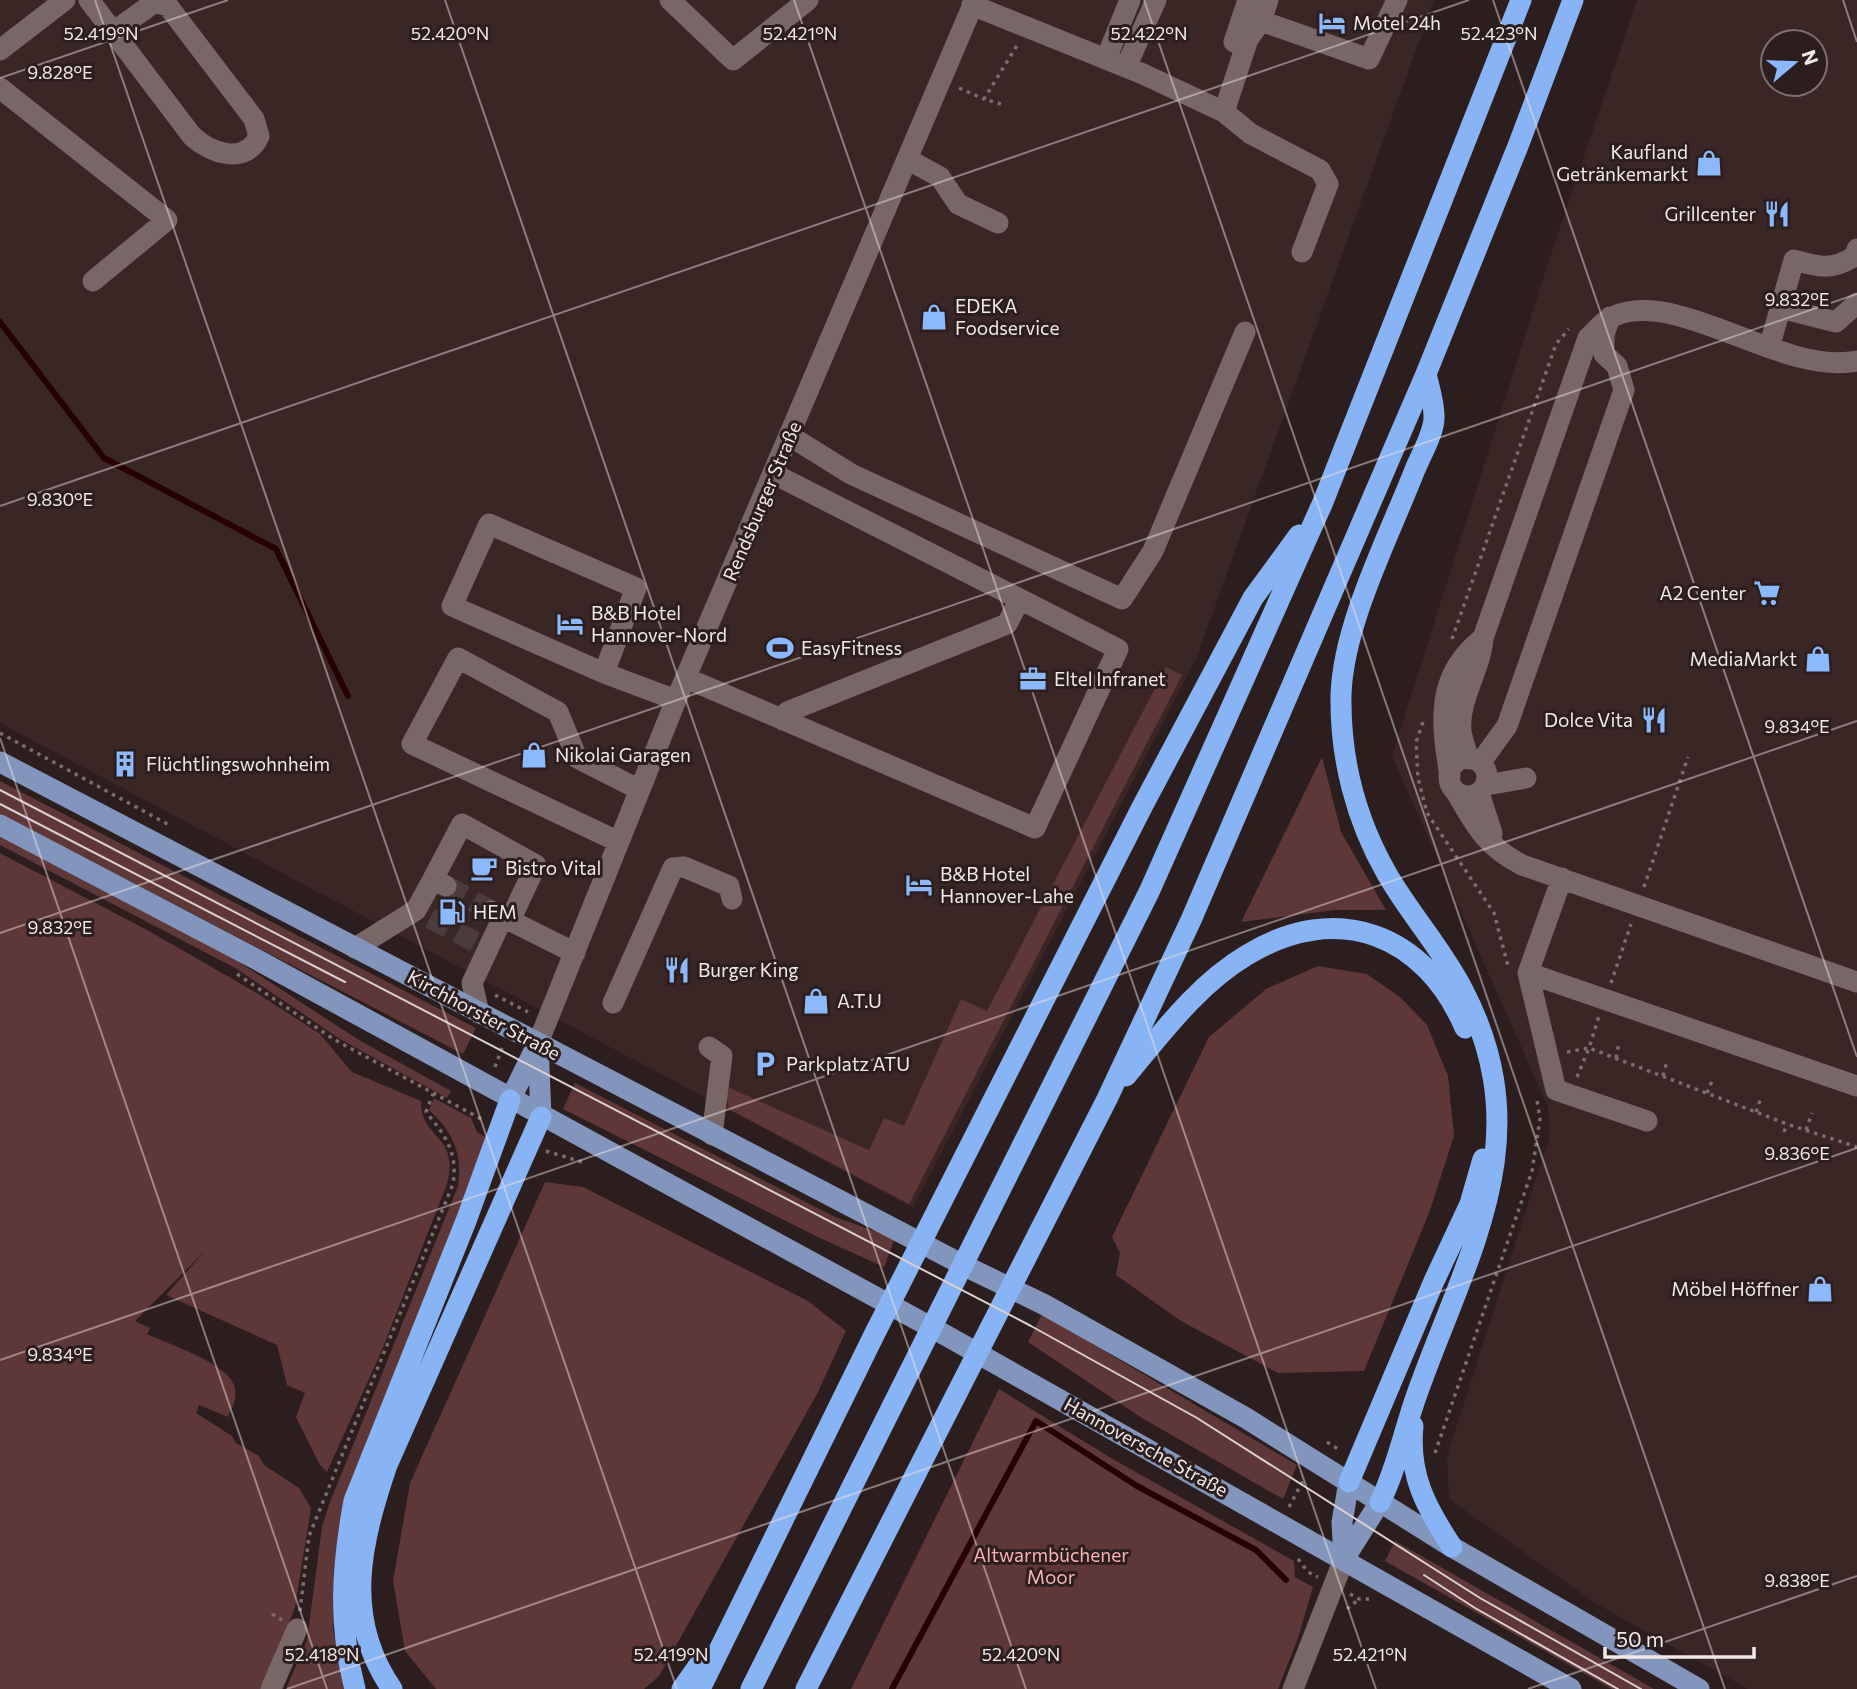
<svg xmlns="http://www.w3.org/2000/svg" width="1857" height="1689" font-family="Commissioner,sans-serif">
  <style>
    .built { fill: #3b2626; fill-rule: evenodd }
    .green { fill: #5e3738 }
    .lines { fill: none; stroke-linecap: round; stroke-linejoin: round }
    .stream { stroke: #270003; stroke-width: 6 }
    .minor-tunnel { stroke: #4a3c3c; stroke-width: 21; stroke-dasharray: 21 10; stroke-linecap: butt }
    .path { stroke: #796d6d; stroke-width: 3.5; stroke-dasharray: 3.5 5; stroke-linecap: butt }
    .minor { stroke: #796767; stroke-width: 21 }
    .major { stroke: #8295bc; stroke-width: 21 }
    .highway { stroke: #88b3f4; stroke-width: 21 }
    .tram { stroke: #dbd0d0; stroke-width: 2 }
    .ticks { fill: none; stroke: #f3e8e8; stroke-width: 2; stroke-opacity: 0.45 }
    .labels { text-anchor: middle; stroke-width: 6; stroke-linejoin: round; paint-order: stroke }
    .poi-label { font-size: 19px; fill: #f3e8e8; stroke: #2c1e1e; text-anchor: start }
    .street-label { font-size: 19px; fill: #f3e8e8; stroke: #2c1e1e }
    .park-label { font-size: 19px; fill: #fab2b2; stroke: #2c1e1e }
    .ticks-label { font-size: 18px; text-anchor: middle; fill: #f3e8e8; stroke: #2c1e1e; stroke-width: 6; stroke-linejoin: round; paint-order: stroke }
  </style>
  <rect width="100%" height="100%" fill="#2c1e1e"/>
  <path class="built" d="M 0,0 L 1434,0 L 1196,659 L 913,1208 L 0,723 Z
    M 1637,0 L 1857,0 L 1857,1689 L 1748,1689 L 1595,1603 L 1449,1499 L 1447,1456 L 1550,1136 L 1548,1107 L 1392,756 L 1551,254 ZM 1773,42 L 1815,42 L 1815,84 L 1773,84 Z"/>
  <path class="green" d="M 1166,667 L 1182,675 L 909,1204 L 729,1109 L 725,1086 L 869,1150 L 884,1118 L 904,1126 L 961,999 L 987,1011 Z
    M 1322,757 L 1341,832 L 1386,910 L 1335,910 L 1241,922 Z
    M 0,781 L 476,1028 L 463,1054 L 0,814 Z
    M 0,835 L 236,960 L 359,1040 L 451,1091 L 447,1098 L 340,1039 L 237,969 L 0,845 Z
    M 0,853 L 149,931 L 255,992 L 320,1034 L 352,1072 L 421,1101 C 420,1140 460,1133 447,1184 L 382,1350 L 327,1472 L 320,1465 L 296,1417 L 305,1393 L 287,1385 L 277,1345 L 166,1295 L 206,1250 L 135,1321 L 150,1328 L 147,1334 C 168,1344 227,1363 234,1385 C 238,1397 233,1406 228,1417 L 199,1405 L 196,1413 L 232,1436 L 236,1443 L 259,1456 L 264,1465 L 299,1488 L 311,1508 L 295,1607 L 263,1689 L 0,1689 Z
    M 1318,966 L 1367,974 L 1400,997 L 1427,1025 L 1448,1076 L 1454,1136 L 1429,1213 L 1364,1371 L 1278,1373 L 1181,1321 L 1116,1275 L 1120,1253 L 1112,1237 L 1209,1037 L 1266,989 Z
    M 575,1083 L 835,1217 L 895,1238 L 884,1267 L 820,1238 L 563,1109 Z
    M 434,1098 L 471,1118 L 477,1132 L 485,1137 L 484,1150 L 338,1545 L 333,1629 L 345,1689 L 286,1689 L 307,1640 L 322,1527 L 330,1502 L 458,1186 C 463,1154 453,1132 429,1110 Z
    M 545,1182 L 583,1187 L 808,1301 L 846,1331 L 817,1394 L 659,1676 L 644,1689 L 436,1689 L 405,1651 L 393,1581 L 410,1483 Z
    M 1042,1314 L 1297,1465 L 1283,1499 L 1142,1418 L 1028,1342 Z
    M 999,1389 L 1111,1458 L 1294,1561 L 1295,1577 L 1313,1587 L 1297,1641 L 1278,1689 L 851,1689 Z
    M 1395,1541 L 1654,1689 L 1612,1689 L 1385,1561 Z"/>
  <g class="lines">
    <path class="stream" d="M 0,322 L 104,458 L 276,549 L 348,696
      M 892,1689 L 1036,1421 L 1137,1486 L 1256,1550 L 1286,1580"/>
    <path class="minor-tunnel" d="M 446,886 L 491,911
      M 430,918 L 475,942"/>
    <path class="path" d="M 959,88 L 984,99
      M 1001,104 L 984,99 L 1018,44
      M 1452,639 L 1556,344 L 1569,329
      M 1423,722 L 1416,742 L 1418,778 L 1427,813 L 1494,913 L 1508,966
      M 0,733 L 171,826
      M 1644,887 L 1688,757
      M 237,974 L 335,1040 L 483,1120
      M 1611,983 L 1631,924
      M 495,995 L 528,1012
      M 1567,1052 L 1589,1048 L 1599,1016
      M 1616,1058 L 1619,1043
      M 495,1067 L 502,1048
      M 1663,1076 L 1667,1061
      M 1577,1077 L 1589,1048 L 1787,1124 L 1857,1147
      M 1707,1093 L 1712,1081
      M 1756,1112 L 1761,1098
      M 1806,1130 L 1812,1113
      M 1784,1132 L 1787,1124
      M 546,1151 L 582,1162
      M 1327,1442 L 1341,1451
      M 1435,1453 L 1532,1171 L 1540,1119 L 1537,1100
      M 1289,1507 L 1305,1477
      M 1298,1559 L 1308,1572 L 1318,1577
      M 1350,1594 L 1359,1599 L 1369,1599
      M 1347,1609 L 1359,1599
      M 300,1611 L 309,1536 L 453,1184 C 458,1152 445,1135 426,1112 L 433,1094
      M 272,1614 L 282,1620"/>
    <path class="minor" d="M 89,0 L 192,136 C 210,153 246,166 259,136 L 254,119 L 168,6 L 155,2 L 113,32
      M 670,0 L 733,60 L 808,0
      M 972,5 L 1143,74 L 1224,112 L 1248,39 L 1261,21 L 1268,0
      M 1261,21 L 1369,59 L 1397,0
      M 1234,42 L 1248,0
      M 0,50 L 65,0
      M 1106,59 L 1130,0
      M 1126,67 L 1156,0
      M 0,88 L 167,220 L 93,281
      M 1224,112 L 1251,134 L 1320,170 L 1328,184 L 1302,252
      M 907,159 L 940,177 L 958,204 L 998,223
      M 1780,308 L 1836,322 L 1857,303
      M 1769,348 L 1794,260 C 1819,267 1832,271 1855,256 L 1857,249
      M 790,436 L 851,474 L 1122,599 L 1153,551 L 1245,332
      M 604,673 L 636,588 L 489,524 L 452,606 L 604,673 L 676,700
      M 686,678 L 1035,828 L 1118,649 L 774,474
      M 783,720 L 787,712 L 1007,624 L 1020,599
      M1449 777a19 19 0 1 1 38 0a19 19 0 1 1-38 0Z
      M 1469,759 C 1466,750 1462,740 1461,731 C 1458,699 1481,669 1483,638 L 1588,338 C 1595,331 1603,321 1612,317 C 1676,286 1781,376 1857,361
      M 1480,763 L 1507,726 L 1624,390 L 1617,366 L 1604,354 L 1604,335 L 1610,317
      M 1450,776 C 1441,722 1435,675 1483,638
      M 1486,785 L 1526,778
      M 1456,792 C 1476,827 1486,846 1522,865 L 1857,982
      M 1479,793 L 1492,833 L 1491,842
      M 619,842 L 412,744 L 458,658 L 558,712 L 577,758 L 640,790
      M 1562,878 L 1528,973 L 1556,1090 L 1647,1121
      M 433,879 L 462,824 L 536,865 L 514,912 L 503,917 L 491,911
      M 355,948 L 416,910 L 433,879 L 446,886
      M 1528,973 L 1857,1086
      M 613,1003 L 673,868 L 684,867 L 729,886 L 732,899
      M 479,1013 L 472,983 L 503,917 L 575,953
      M 538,1043 L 676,700 L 975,0
      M 709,1047 L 722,1056 L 712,1135
      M 271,1689 L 297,1629
      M 1293,1689 L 1344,1559"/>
    <path class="major" d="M 0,762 L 969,1268 L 1045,1305 L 1246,1418 L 1452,1547 L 1699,1689
      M 0,825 L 254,958 L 947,1336 L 1571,1689
      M 538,1043 L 541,1117
      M 510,1100 L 537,1045
      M 1344,1559 L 1342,1522 L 1349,1482
      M 1344,1559 L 1380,1502"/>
    <path class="highway" d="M 1126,1076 C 1162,1033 1198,984 1247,955 C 1337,900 1425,934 1465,1028
      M 1413,1426 C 1408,1475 1426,1507 1452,1547
      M 1349,1482 L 1434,1281 L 1470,1204 L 1483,1159
      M 1380,1502 C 1397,1468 1404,1430 1417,1394 C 1467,1253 1541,1140 1463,990 C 1442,949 1410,914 1387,874 C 1356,820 1340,758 1341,695 C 1343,625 1388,538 1414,472 C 1420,456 1435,432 1434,416 C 1434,402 1429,387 1426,374
      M 355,1689 C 338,1625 342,1566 354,1501 L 466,1221 L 510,1100
      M 392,1689 C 342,1617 361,1542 387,1465 L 541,1117
      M 682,1689 L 701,1662
      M 700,1689 L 875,1333 L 1142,807 L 1253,598 L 1299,535
      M 751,1689 L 1149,892 L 1323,502 L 1521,0
      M 806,1689 L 1107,1099 L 1191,920 L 1426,374 L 1518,146 L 1573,0"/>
    <path class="tram" d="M 0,790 L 1031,1326 L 1197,1418 L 1480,1598 L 1641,1689
      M 0,804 L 345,982
      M 1424,1575 L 1475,1608 L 1618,1689"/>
  </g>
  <path class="ticks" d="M 95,0 L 677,1689M 445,0 L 1026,1689M 794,0 L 1376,1689M 1144,0 L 1725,1689M 1493,0 L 1857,1057M 1843,0 L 1857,42M 0,78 L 228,0M 0,506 L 1469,0M 0,738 L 327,1689M 0,933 L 1857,294M 0,1360 L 1857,721M 287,1689 L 1857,1148M 1528,1689 L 1857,1576"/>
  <defs>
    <g id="hotel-bare" transform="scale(2.1)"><path d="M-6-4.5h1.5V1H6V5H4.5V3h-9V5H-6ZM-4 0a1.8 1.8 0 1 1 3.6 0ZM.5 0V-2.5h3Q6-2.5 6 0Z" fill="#8cb9fc" stroke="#2c1e1e" stroke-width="2.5" paint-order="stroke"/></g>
    <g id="shop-bare" transform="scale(2.1)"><path d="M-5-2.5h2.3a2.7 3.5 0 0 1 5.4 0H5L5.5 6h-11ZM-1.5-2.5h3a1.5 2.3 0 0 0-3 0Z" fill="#8cb9fc" stroke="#2c1e1e" stroke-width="2.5" paint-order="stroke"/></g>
    <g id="restaurant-bare" transform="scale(2.1)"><path d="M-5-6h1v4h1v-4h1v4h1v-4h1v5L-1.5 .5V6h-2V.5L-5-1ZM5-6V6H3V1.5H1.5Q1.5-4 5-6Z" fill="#8cb9fc" stroke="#2c1e1e" stroke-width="2.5" paint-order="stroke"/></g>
    <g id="supermarket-bare" transform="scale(2.1)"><path d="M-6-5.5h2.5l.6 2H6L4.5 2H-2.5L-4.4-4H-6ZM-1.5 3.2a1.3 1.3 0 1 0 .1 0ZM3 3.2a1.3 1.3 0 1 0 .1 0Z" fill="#8cb9fc" stroke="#2c1e1e" stroke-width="2.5" paint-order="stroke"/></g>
    <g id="stadium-bare" transform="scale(2.1)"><path d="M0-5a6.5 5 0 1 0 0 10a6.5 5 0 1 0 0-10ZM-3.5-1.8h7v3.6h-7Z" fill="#8cb9fc" stroke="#2c1e1e" stroke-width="2.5" paint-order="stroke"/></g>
    <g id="office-bare" transform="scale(2.1)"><path d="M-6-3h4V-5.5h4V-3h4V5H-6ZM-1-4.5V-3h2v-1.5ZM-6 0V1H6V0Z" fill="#8cb9fc" stroke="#2c1e1e" stroke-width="2.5" paint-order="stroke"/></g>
    <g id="building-bare" transform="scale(2.1)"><path d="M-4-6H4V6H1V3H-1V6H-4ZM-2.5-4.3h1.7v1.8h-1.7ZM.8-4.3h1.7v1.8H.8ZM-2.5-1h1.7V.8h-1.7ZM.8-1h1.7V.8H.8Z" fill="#8cb9fc" stroke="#2c1e1e" stroke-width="2.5" paint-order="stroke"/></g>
    <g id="cafe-bare" transform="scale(2.1)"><path d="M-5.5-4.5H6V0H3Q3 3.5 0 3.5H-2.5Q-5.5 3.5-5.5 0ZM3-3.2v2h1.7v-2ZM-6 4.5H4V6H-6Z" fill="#8cb9fc" stroke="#2c1e1e" stroke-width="2.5" paint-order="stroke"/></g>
    <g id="fuel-bare" transform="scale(2.1)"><path d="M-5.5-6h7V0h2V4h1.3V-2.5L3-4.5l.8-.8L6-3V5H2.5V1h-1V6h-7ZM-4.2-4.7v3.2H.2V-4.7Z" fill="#8cb9fc" stroke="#2c1e1e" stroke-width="2.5" paint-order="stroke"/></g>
    <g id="parking-bare" transform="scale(2.1)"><path d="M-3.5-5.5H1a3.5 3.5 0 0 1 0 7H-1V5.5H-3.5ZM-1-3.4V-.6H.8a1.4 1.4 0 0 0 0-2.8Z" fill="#8cb9fc" stroke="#2c1e1e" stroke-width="2.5" paint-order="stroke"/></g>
  </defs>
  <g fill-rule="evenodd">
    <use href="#hotel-bare" x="1332" y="23"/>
    <use href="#shop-bare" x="1709" y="163"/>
    <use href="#restaurant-bare" x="1777" y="214"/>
    <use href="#shop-bare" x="934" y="317"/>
    <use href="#supermarket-bare" x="1767" y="593"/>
    <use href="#hotel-bare" x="570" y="624"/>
    <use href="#stadium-bare" x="780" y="648"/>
    <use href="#shop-bare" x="1818" y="659"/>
    <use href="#office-bare" x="1033" y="679"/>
    <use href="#restaurant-bare" x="1654" y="720"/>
    <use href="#shop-bare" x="534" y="755"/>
    <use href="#building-bare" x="125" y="764"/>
    <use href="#cafe-bare" x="484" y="868"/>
    <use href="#hotel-bare" x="919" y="885"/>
    <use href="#fuel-bare" x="452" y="912"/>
    <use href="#restaurant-bare" x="677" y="970"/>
    <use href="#shop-bare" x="816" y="1001"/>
    <use href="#parking-bare" x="765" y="1064"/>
    <use href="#shop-bare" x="1820" y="1289"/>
  </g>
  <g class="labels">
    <g class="poi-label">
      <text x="1353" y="30">Motel 24h</text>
      <text x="1688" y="159" text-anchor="end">Kaufland<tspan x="1688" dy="22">Getränkemarkt</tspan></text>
      <text x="1756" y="221" text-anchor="end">Grillcenter</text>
      <text x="955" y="313">EDEKA<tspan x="955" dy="22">Foodservice</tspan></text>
      <text x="1746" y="600" text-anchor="end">A2 Center</text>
      <text x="591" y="620">B&amp;B Hotel<tspan x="591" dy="22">Hannover-Nord</tspan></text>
      <text x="801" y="655">EasyFitness</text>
      <text x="1797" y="666" text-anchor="end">MediaMarkt</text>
      <text x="1054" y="686">Eltel Infranet</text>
      <text x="1633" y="727" text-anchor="end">Dolce Vita</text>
      <text x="555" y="762">Nikolai Garagen</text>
      <text x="146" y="771">Flüchtlingswohnheim</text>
      <text x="505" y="875">Bistro Vital</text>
      <text x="940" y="881">B&amp;B Hotel<tspan x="940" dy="22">Hannover-Lahe</tspan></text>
      <text x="473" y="919">HEM</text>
      <text x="698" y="977">Burger King</text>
      <text x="837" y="1008">A.T.U</text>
      <text x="786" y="1071">Parkplatz ATU</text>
      <text x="1799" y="1296" text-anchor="end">Möbel Höffner</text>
    </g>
    <g class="street-label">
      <text transform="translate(762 501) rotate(-67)" y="7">Rendsburger Straße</text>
      <text transform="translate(484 1015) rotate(28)" y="7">Kirchhorster Straße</text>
      <text transform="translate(1146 1447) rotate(29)" y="7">Hannoversche Straße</text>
    </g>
    <g class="park-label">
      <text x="1051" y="1562">Altwarmbüchener<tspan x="1051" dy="22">Moor</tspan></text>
    </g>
  </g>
  <g class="ticks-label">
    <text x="101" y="40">52.419°N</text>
    <text x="450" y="40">52.420°N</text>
    <text x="1149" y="40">52.422°N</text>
    <text x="1499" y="40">52.423°N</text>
    <text x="800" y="40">52.421°N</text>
    <text x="60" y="79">9.828°E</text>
    <text x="1797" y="306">9.832°E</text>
    <text x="60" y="506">9.830°E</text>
    <text x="1797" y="733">9.834°E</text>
    <text x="60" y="934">9.832°E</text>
    <text x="1797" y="1160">9.836°E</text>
    <text x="60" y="1361">9.834°E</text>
    <text x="1797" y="1587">9.838°E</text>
    <text x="322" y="1661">52.418°N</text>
    <text x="671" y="1661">52.419°N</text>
    <text x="1021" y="1661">52.420°N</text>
    <text x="1370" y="1661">52.421°N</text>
  </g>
  <g transform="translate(1794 63) rotate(71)"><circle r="33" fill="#2c1e1e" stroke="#7c6f6f" stroke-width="2"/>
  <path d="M0-5L12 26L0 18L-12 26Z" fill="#8cb9fc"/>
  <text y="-10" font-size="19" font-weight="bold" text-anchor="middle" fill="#f3e8e8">N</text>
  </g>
  <path d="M1605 1647v10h149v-10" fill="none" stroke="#f3e8e8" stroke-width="3.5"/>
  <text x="1616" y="1647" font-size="21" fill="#f3e8e8" stroke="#2c1e1e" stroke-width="5" paint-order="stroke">50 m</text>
</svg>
